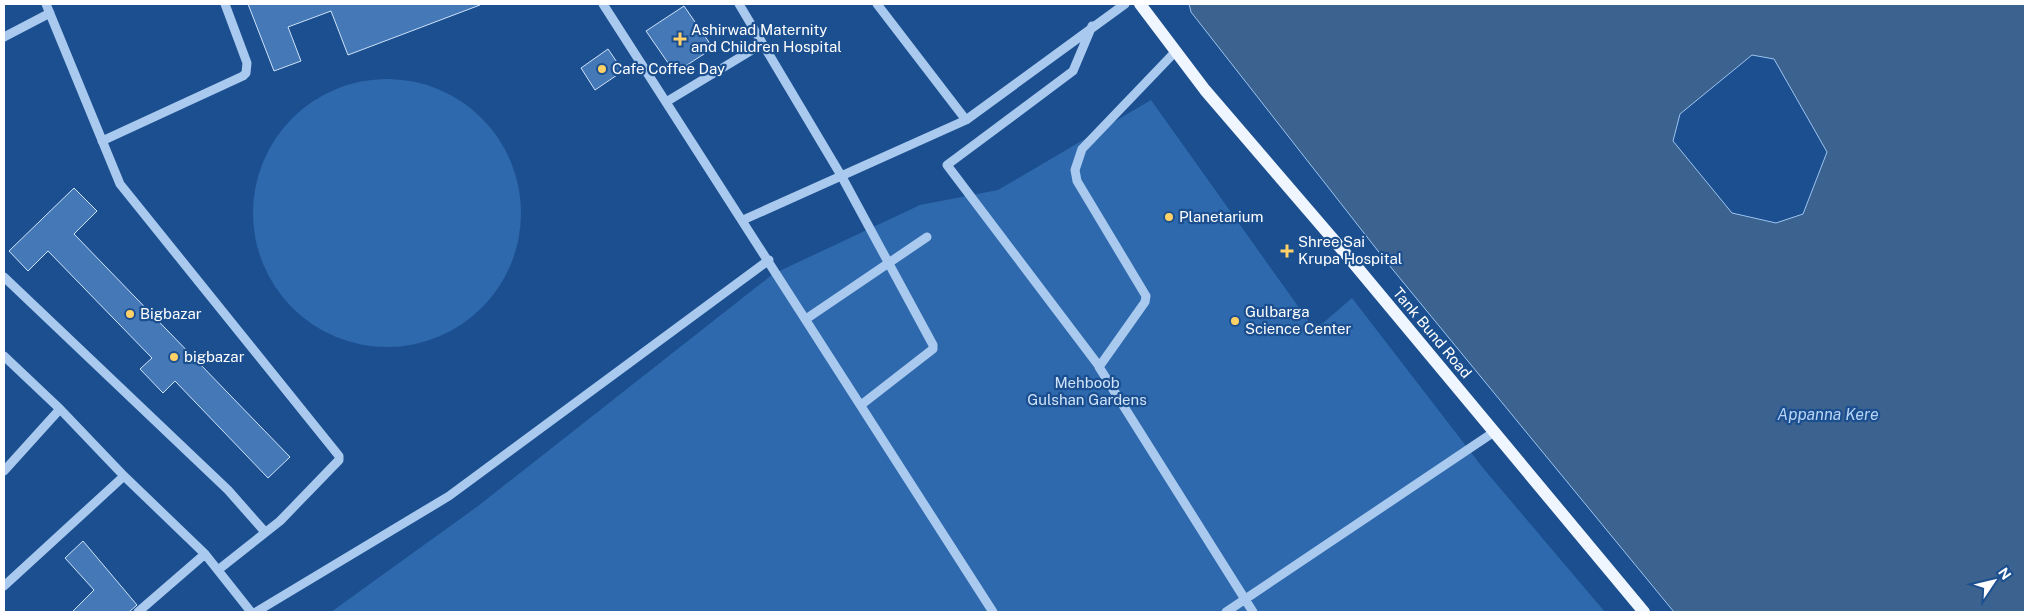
<svg xmlns="http://www.w3.org/2000/svg" width="2029" height="616" font-family="'Public Sans',sans-serif">
  <style>
    .green { fill: #2e69ad }
    .water { fill: #3c6290; stroke: #9cc4f0; fill-rule: evenodd }
    .building { fill: #4478b7; stroke: #cfe3fa }
    .lines { fill: none; stroke-linecap: round; stroke-linejoin: round }
    .minor { stroke: #a9c9ee; stroke-width: 9 }
    .major { stroke: #f0f6ff; stroke-width: 12 }
    .poi-dot { fill: #ffd166; stroke: #1b4f8f; stroke-width: 2 }
    .labels { text-anchor: middle; stroke-width: 4.5; stroke-linejoin: round; paint-order: stroke }
    .poi-label { font-size: 15px; fill: #fff; stroke: #1b4f8f; text-anchor: start }
    .street-label { font-size: 15px; fill: #fff; stroke: #1b4f8f }
    .park-label { font-size: 15px; fill: #cfe3fa; stroke: #1b4f8f }
    .water-label { font-size: 16px; font-style: italic; fill: #b5d3f5; stroke: #1b4f8f }
  </style>
  <rect width="100%" height="100%" fill="#1b4f8f"/>
  <path class="green" d="M253 213a134 134 0 1 1 268 0a134 134 0 1 1-268 0Z
    M 1151,100 L 1315,330 L 1352,298 L 1483,468 L 1605,612 L 331,612 L 478,506 L 773,274 L 920,205 L 998,190 Z"/>
  <path class="water" d="M 1189,4 L 2025,4 L 2025,612 L 1674,612 L 1389,265 L 1191,12 ZM 1752,55 L 1774,59 L 1827,152 L 1803,214 L 1776,223 L 1732,213 L 1673,141 L 1680,114 Z"/>
  <path class="building" d="M 248,4 L 479,4 L 480,5 L 348,55 L 331,11 L 288,27 L 301,61 L 274,71 Z
    M 684,6 L 713,48 L 675,73 L 646,31 Z
    M 608,49 L 623,71 L 595,90 L 581,68 Z
    M 74,188 L 97,211 L 74,234 L 290,457 L 268,478 L 175,381 L 163,393 L 140,369 L 152,358 L 48,251 L 28,271 L 9,251 Z
    M 83,541 L 137,605 L 129,612 L 72,612 L 94,590 L 65,558 Z"/>
  <g class="lines">
    <path class="minor" d="M 46,4 L 120,184 L 339,456 L 339,460 L 280,521 L 218,570
      M 603,4 L 993,612
      M 739,4 L 842,177 L 933,345 L 933,349 L 861,405
      M 877,4 L 966,120
      M 1092,26 L 1073,71 L 947,165 L 1099,366
      M 4,37 L 50,13
      M 1175,52 L 1082,149 L 1075,170 L 1077,181 L 1146,296 L 1145,302 L 1099,367 L 1253,612
      M 666,102 L 762,44
      M 102,141 L 243,76 L 246,73 L 247,63 L 225,4
      M 743,220 L 966,120 L 1125,4
      M 4,277 L 228,490 L 265,532
      M 806,319 L 927,237
      M 4,356 L 60,409 L 124,476 L 205,554 L 251,612
      M 4,471 L 60,409
      M 4,586 L 124,476
      M 138,612 L 205,554
      M 256,612 L 449,496 L 769,260
      M 1226,612 L 1494,432"/>
    <path class="major" d="M 1140,4 L 1205,90 L 1351,260 L 1644,612"/>
  </g>
  <g class="poi-dot">
    <path d="M677.5 31.5h5v5h5v5h-5v5h-5v-5h-5v-5h5z"/>
    <circle cx="602" cy="69" r="5"/>
    <circle cx="1169" cy="217" r="5"/>
    <path d="M1284.5 243.5h5v5h5v5h-5v5h-5v-5h-5v-5h5z"/>
    <circle cx="130" cy="314" r="5"/>
    <circle cx="1235" cy="321" r="5"/>
    <circle cx="174" cy="357" r="5"/>
  </g>
  <g class="labels">
    <g class="poi-label">
      <text x="691" y="35">Ashirwad Maternity<tspan x="691" dy="17">and Children Hospital</tspan></text>
      <text x="612" y="74">Cafe Coffee Day</text>
      <text x="1179" y="222">Planetarium</text>
      <text x="1298" y="247">Shree Sai<tspan x="1298" dy="17">Krupa Hospital</tspan></text>
      <text x="1245" y="317">Gulbarga<tspan x="1245" dy="17">Science Center</tspan></text>
      <text x="140" y="319">Bigbazar</text>
      <text x="184" y="362">bigbazar</text>
    </g>
    <g class="street-label">
      <text transform="translate(1432 333) rotate(50)" y="5">Tank Bund Road</text>
    </g>
    <g class="park-label">
      <text x="1087" y="388">Mehboob<tspan x="1087" dy="17">Gulshan Gardens</tspan></text>
    </g>
    <g class="water-label">
      <text x="1828" y="420">Appanna Kere</text>
    </g>
  </g>
  <rect width="2029" height="616" fill="none" stroke="#ffffff" stroke-width="10"/>
  <g transform="translate(1994 581) rotate(55)" stroke="#1b4f8f" stroke-width="4" paint-order="stroke">
  <path d="M0-4L9 19L0 12L-9 19Z" fill="#ffffff"/>
  <text y="-8" font-size="14" font-weight="bold" text-anchor="middle" fill="#ffffff">N</text>
  </g>
</svg>
